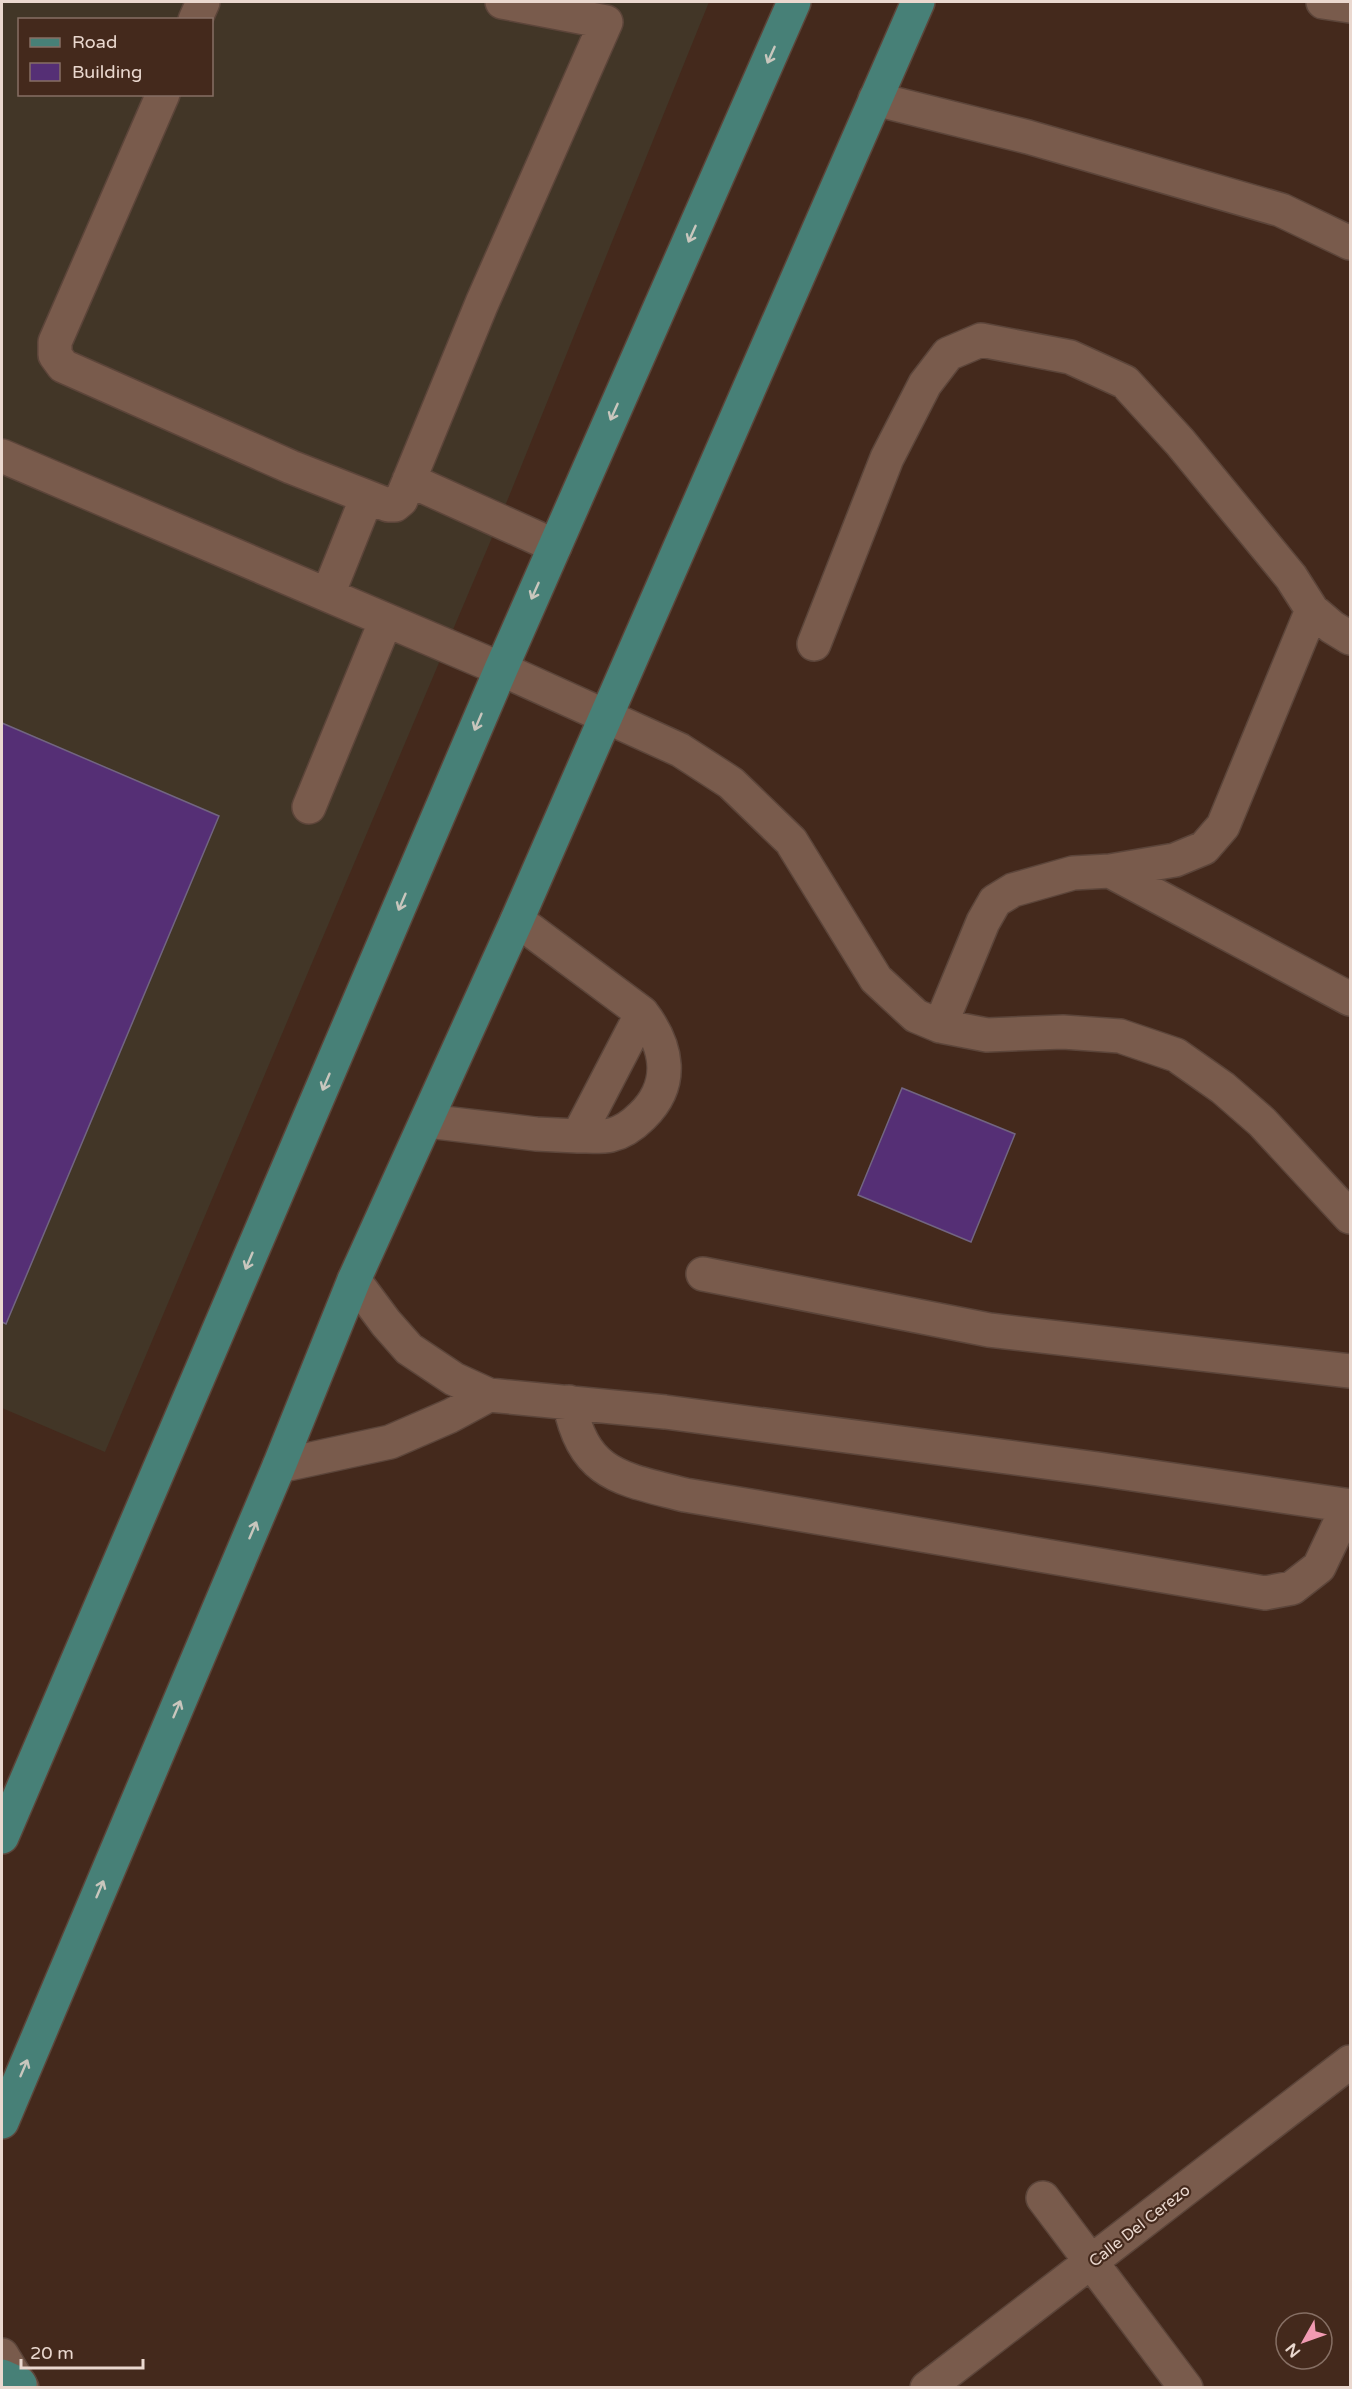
<svg xmlns="http://www.w3.org/2000/svg" width="1352" height="2389" font-family="'Varela Round',sans-serif">
  <style>
    .commercial { fill: #423627; fill-rule: evenodd }
    .building { fill: #552f75; stroke: #726581; stroke-width: 1.5 }
    .lines { fill: none; stroke-linecap: round; stroke-linejoin: round }
    .minor-casing { stroke: #5c453a; stroke-width: 36 }
    .major-casing { stroke: #5c453a; stroke-width: 36 }
    .minor { stroke: #795b4c; stroke-width: 33 }
    .major { stroke: #478077; stroke-width: 33 }
    .oneway { stroke: #c9c6bd }
    .labels { text-anchor: middle; stroke-width: 4.5; stroke-linejoin: round; paint-order: stroke }
    .street-label { font-size: 16px; fill: #ead8cf; stroke: #44291c }
  </style>
  <rect width="100%" height="100%" fill="#44291c"/>
  <path class="commercial" d="M 2,2 L 709,2 L 499,521 L 105,1452 L 2,1408 ZM 20,20 L 212,20 L 212,94 L 20,94 Z"/>
  <path class="building" d="M 2,723 L 219,816 L 6,1324 L 2,1322 Z
    M 902,1088 L 1015,1134 L 971,1242 L 858,1195 Z"/>
  <g class="lines">
    <g class="minor-casing">
      <path id="minor" d="M 1323,2 L 1350,6
        M 195,20 L 203,2
        M 163,94 L 55,342 L 55,355 L 63,366 L 291,467 L 388,505 L 395,505 L 401,500 L 482,303 L 606,22 L 502,2
        M 875,99 L 1028,137 L 1281,210 L 1350,243
        M 2,456 L 501,669 L 680,750 L 731,783 L 791,841 L 876,979 L 916,1016 L 940,1026 L 987,1035 L 1063,1032 L 1120,1036 L 1176,1055 L 1223,1088 L 1262,1122 L 1350,1217
        M 409,480 L 555,546
        M 328,594 L 367,497
        M 814,644 L 887,458 L 925,384 L 948,354 L 981,340 L 1070,357 L 1125,382 L 1180,442 L 1291,577 L 1312,610 L 1332,627 L 1350,638
        M 309,807 L 386,620
        M 1110,871 L 1350,999
        M 940,1026 L 983,922 L 995,901 L 1013,890 L 1073,873 L 1110,871 L 1175,860 L 1204,848 L 1223,826 L 1312,610
        M 427,1121 L 536,1134 L 578,1136 L 642,1013 L 517,920
        M 578,1136 C 589,1136 601,1137 611,1135 C 624,1132 633,1125 642,1116 C 675,1084 668,1047 642,1013
        M 703,1274 L 989,1330 L 1350,1371
        M 354,1280 L 386,1323 L 409,1349 L 454,1379 L 489,1395 L 665,1412 L 1098,1469 L 1350,1506
        M 569,1402 C 584,1476 620,1478 685,1495 L 1265,1593 L 1292,1588 L 1319,1567 L 1348,1506
        M 279,1466 L 390,1442 L 450,1416 L 489,1395
        M 1043,2198 L 1186,2388
        M 2,2355 L 22,2388
        M 927,2388 L 1350,2062"/>
    </g>
    <g class="major-casing">
      <path id="major" d="M 2,1837 L 501,669 L 794,2
        M 2,2122 L 279,1466 L 354,1280 L 517,920 L 918,2
        M 2,2376 L 20,2384"/>
    </g>
    <use href="#minor" class="minor"/>
    <use href="#major" class="major"/>
  </g>
  <defs><path id="oneway-shaft" d="M-6 0H5M1.5-3L5.5 0L1.5 3" fill="none" stroke-width="1.6" stroke-linecap="round" stroke-linejoin="round" transform="scale(1.5)"/></defs>
  <g class="oneway">
    <use href="#oneway-shaft" transform="translate(771 55) rotate(114)"/>
    <use href="#oneway-shaft" transform="translate(692 234) rotate(114)"/>
    <use href="#oneway-shaft" transform="translate(614 412) rotate(114)"/>
    <use href="#oneway-shaft" transform="translate(535 591) rotate(114)"/>
    <use href="#oneway-shaft" transform="translate(478 722) rotate(113)"/>
    <use href="#oneway-shaft" transform="translate(402 902) rotate(113)"/>
    <use href="#oneway-shaft" transform="translate(326 1082) rotate(113)"/>
    <use href="#oneway-shaft" transform="translate(249 1261) rotate(113)"/>
    <use href="#oneway-shaft" transform="translate(253 1530) rotate(-67)"/>
    <use href="#oneway-shaft" transform="translate(177 1709) rotate(-67)"/>
    <use href="#oneway-shaft" transform="translate(100 1889) rotate(-67)"/>
    <use href="#oneway-shaft" transform="translate(24 2068) rotate(-67)"/>
  </g>
  <g class="labels">
    <g class="street-label">
      <text transform="translate(1139 2225) rotate(-38)" y="6">Calle Del Cerezo</text>
    </g>
  </g>
  <rect width="1352" height="2389" fill="none" stroke="#ead8cf" stroke-width="6"/>
  <rect x="18" y="18" width="195" height="78" fill="#44291c" stroke="#866f64" stroke-width="1.5"/>
  <rect x="30" y="38" width="30" height="9" fill="#478077" stroke="#866f64" stroke-width="1.5"/>
  <text x="72" y="48" font-size="18" fill="#ead8cf">Road</text>
  <rect x="30" y="63" width="30" height="18" fill="#552f75" stroke="#866f64" stroke-width="1.5"/>
  <text x="72" y="78" font-size="18" fill="#ead8cf">Building</text>
  <g transform="translate(1304 2341) rotate(230)"><circle r="28" fill="#44291c" stroke="#866f64" stroke-width="1.5"/>
  <path d="M0-4.5L10 22L0 15L-10 22Z" fill="#f19ab2"/>
  <text y="-9" font-size="16" font-weight="bold" text-anchor="middle" fill="#ead8cf">N</text>
  </g>
  <path d="M21 2359v9h122v-9" fill="none" stroke="#ead8cf" stroke-width="3"/>
  <text x="30" y="2359" font-size="18" fill="#ead8cf" stroke="#44291c" stroke-width="4.5" paint-order="stroke">20 m</text>
</svg>
